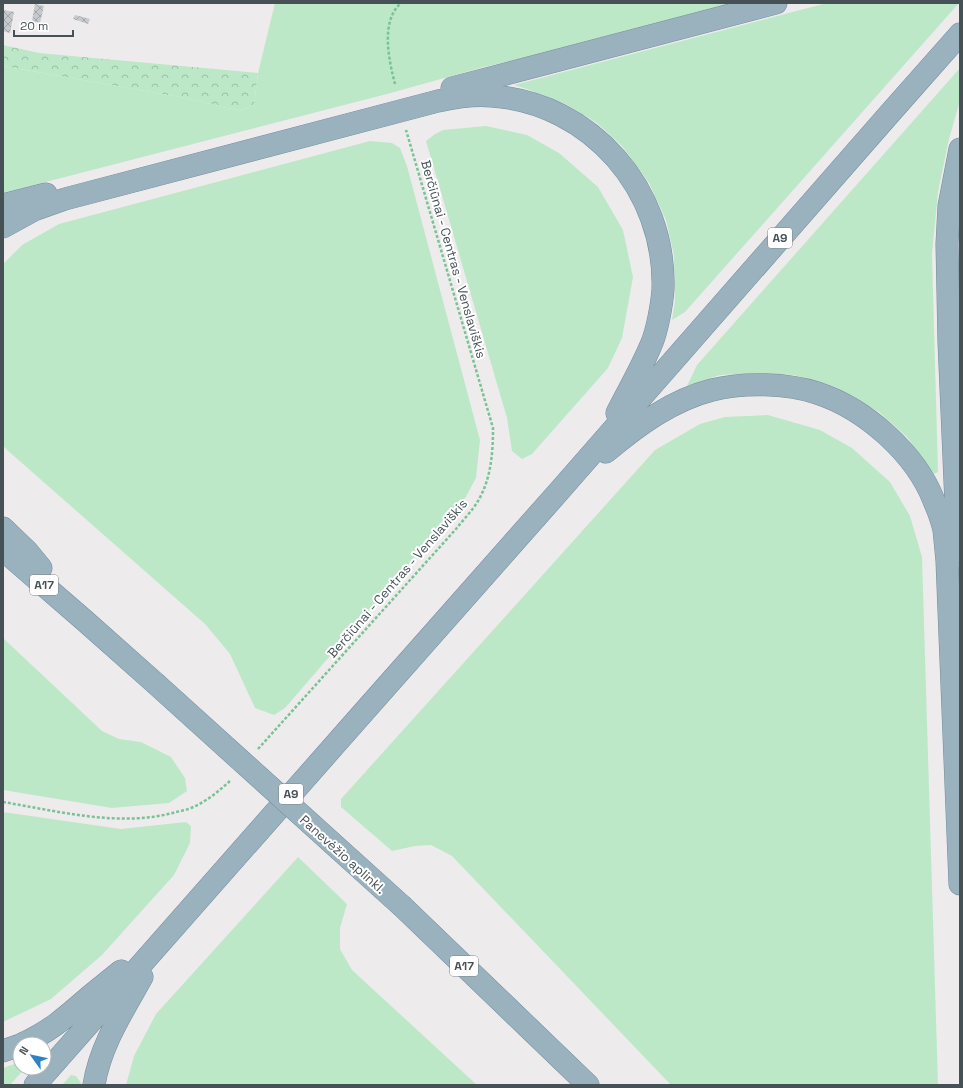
<svg xmlns="http://www.w3.org/2000/svg" width="963" height="1088" font-family="'Space Grotesk',sans-serif">
  <style>
    .green { fill: #bde8c8 }
    .forest { fill: url(#forest-crowns) }
    .building { fill: url(#building-cross-hatch) }
    .lines { fill: none; stroke-linecap: round; stroke-linejoin: round }
    .trunk-casing { stroke: #738fa1; stroke-width: 23 }
    .path { stroke: #79c295; stroke-width: 2.5; stroke-dasharray: 3 2; stroke-linecap: butt }
    .trunk { stroke: #9ab1be; stroke-width: 22 }
    .trunk-bridge-casing { stroke: #738fa1; stroke-width: 23; stroke-linecap: butt }
    .trunk-bridge { stroke: #9ab1be; stroke-width: 22 }
    .labels { text-anchor: middle; stroke-width: 4; stroke-linejoin: round; paint-order: stroke }
    .shield { fill: #fff; stroke: #7e8589; stroke-width: 1 }
    .shield-label { font-size: 12px; font-weight: bold; fill: #465156 }
    .street-label { font-size: 13px; fill: #465156; stroke: #fff }
  </style>
  <defs>
    <pattern id="forest-crowns" width="20" height="18" patternUnits="userSpaceOnUse"><rect width="20" height="18" fill="#bde8c8"/><path d="M2 6a3 3 0 1 1 6 0M12 15a3 3 0 1 1 6 0" fill="none" stroke="#9bbea5"/></pattern>
    <pattern id="building-cross-hatch" width="8" height="8" patternUnits="userSpaceOnUse"><rect width="8" height="8" fill="#c6c9cd"/><path d="M0 0l8 8M0 8l8-8" fill="none" stroke="#a3a6a9"/></pattern>
  </defs>
  <rect width="100%" height="100%" fill="#eeebec"/>
  <path class="green" d="M 275,3 L 737,3 L 550,52 L 484,67 L 387,94 L 3,193 L 3,66 L 185,98 L 240,111 L 254,105 L 258,73 Z
    M 827,3 L 959,3 L 685,312 L 672,320 L 675,301 L 674,255 L 666,220 L 649,183 L 622,146 L 597,123 L 567,105 L 527,89 L 514,85 Z
    M 960,68 L 960,101 L 949,139 L 938,192 L 932,254 L 938,472 L 934,474 L 907,437 L 879,412 L 833,386 L 794,375 L 761,373 L 720,375 L 687,386 L 697,365 Z
    M 486,126 L 527,135 L 559,153 L 598,187 L 623,230 L 633,277 L 622,338 L 608,368 L 532,454 L 522,459 L 512,451 L 507,418 L 426,141 L 435,134 L 443,130 Z
    M 370,141 L 392,143 L 400,148 L 407,166 L 480,440 L 476,478 L 463,502 L 285,708 L 274,715 L 255,708 L 230,654 L 205,624 L 6,449 L 3,445 L 3,264 L 22,245 L 59,224 Z
    M 768,415 L 820,430 L 852,448 L 890,482 L 910,516 L 922,557 L 938,1085 L 671,1085 L 452,856 L 431,845 L 415,846 L 392,851 L 341,807 L 341,799 L 655,450 L 700,424 L 725,417 Z
    M 3,638 L 102,731 L 119,739 L 141,742 L 171,757 L 185,778 L 187,791 L 169,803 L 112,808 L 3,790 Z
    M 3,812 L 121,829 L 186,822 L 191,826 L 190,843 L 174,875 L 102,955 L 51,999 L 3,1022 Z
    M 298,857 L 347,904 L 340,928 L 340,949 L 352,970 L 477,1085 L 126,1085 L 134,1056 L 156,1014 Z
    M 20,1062 L 20,1068 L 25,1068 L 10,1085 L 3,1085 L 3,1068 Z
    M 71,1075 L 76,1076 L 81,1083 L 80,1085 L 62,1085 Z"/>
  <path class="forest" d="M 3,45 L 39,53 L 258,73 L 254,105 L 240,111 L 185,98 L 3,66 Z"/>
  <path class="building" d="M 35,4 L 44,6 L 40,23 L 32,21 Z
    M 3,10 L 14,12 L 10,33 L 3,31 Z
    M 75,15 L 90,19 L 88,24 L 73,19 Z"/>
  <g class="lines">
    <g class="trunk-casing">
      <path id="trunk" d="M 452,88 L 776,3
        M 3,205 L 46,194
        M 3,227 L 34,210 L 65,199 L 438,101 C 456,97 473,94 492,96 C 591,103 666,190 663,289 C 662,304 657,332 651,345 C 641,369 628,391 617,413
        M 606,452 C 637,426 672,400 712,390 C 743,382 787,383 817,393 C 866,409 916,454 934,501 C 938,510 942,521 944,530 C 945,540 946,551 947,561 L 960,884
        M 3,528 L 27,551 L 41,568
        M 3,550 L 84,620 L 155,683
        M 958,551 L 949,342 L 947,244 L 949,206 L 960,149
        M 403,907 L 588,1085
        M 22,1044 C 51,1031 67,1016 90,996 C 100,988 110,980 121,971
        M 3,1051 L 20,1045
        M 35,1085 C 209,885 386,688 561,489 C 694,338 826,185 960,34
        M 94,1085 C 100,1046 123,1011 142,977"/>
    </g>
    <path class="path" d="M 395,84 C 389,61 380,21 401,3
      M 258,749 L 456,529 C 463,520 472,511 478,501 C 491,479 493,453 493,428 L 406,130
      M 3,802 C 57,811 122,828 176,812 C 181,811 186,810 191,808 C 206,802 219,791 231,780"/>
    <use href="#trunk" class="trunk"/>
    <g class="trunk-bridge-casing">
      <path id="trunk-bridge" d="M 155,683 L 403,907"/>
    </g>
    <use href="#trunk-bridge" class="trunk-bridge"/>
  </g>
  <g class="labels">
    <g class="shield">
      <rect x="768" y="228" width="24" height="20" rx="3"/>
      <rect x="30" y="575" width="28" height="20" rx="3"/>
      <rect x="279" y="784" width="24" height="20" rx="3"/>
      <rect x="450" y="956" width="28" height="20" rx="3"/>
    </g>
    <g class="shield-label">
      <text x="780" y="242">A9</text>
      <text x="44" y="589">A17</text>
      <text x="291" y="798">A9</text>
      <text x="464" y="970">A17</text>
    </g>
    <g class="street-label">
      <text transform="translate(454 259) rotate(74)" y="5">Berčiūnai - Centras - Venslaviškis</text>
      <text transform="translate(397 578) rotate(-49)" y="5">Berčiūnai - Centras - Venslaviškis</text>
      <text transform="translate(343 854) rotate(42)" y="5">Panevėžio aplinkl.</text>
    </g>
  </g>
  <rect width="963" height="1088" fill="none" stroke="#465156" stroke-width="8"/>
  <g transform="translate(32 1056) rotate(303)"><circle r="19" fill="#ffffff" stroke="#b5b9bb"/>
  <path d="M0-3L7 15L0 10L-7 15Z" fill="#2c84c7"/>
  <text y="-6" font-size="11" font-weight="bold" text-anchor="middle" fill="#465156">N</text>
  </g>
  <path d="M14 30v6h59v-6" fill="none" stroke="#465156" stroke-width="2"/>
  <text x="20" y="30" font-size="12" fill="#465156" stroke="#ffffff" stroke-width="3" paint-order="stroke">20 m</text>
</svg>
